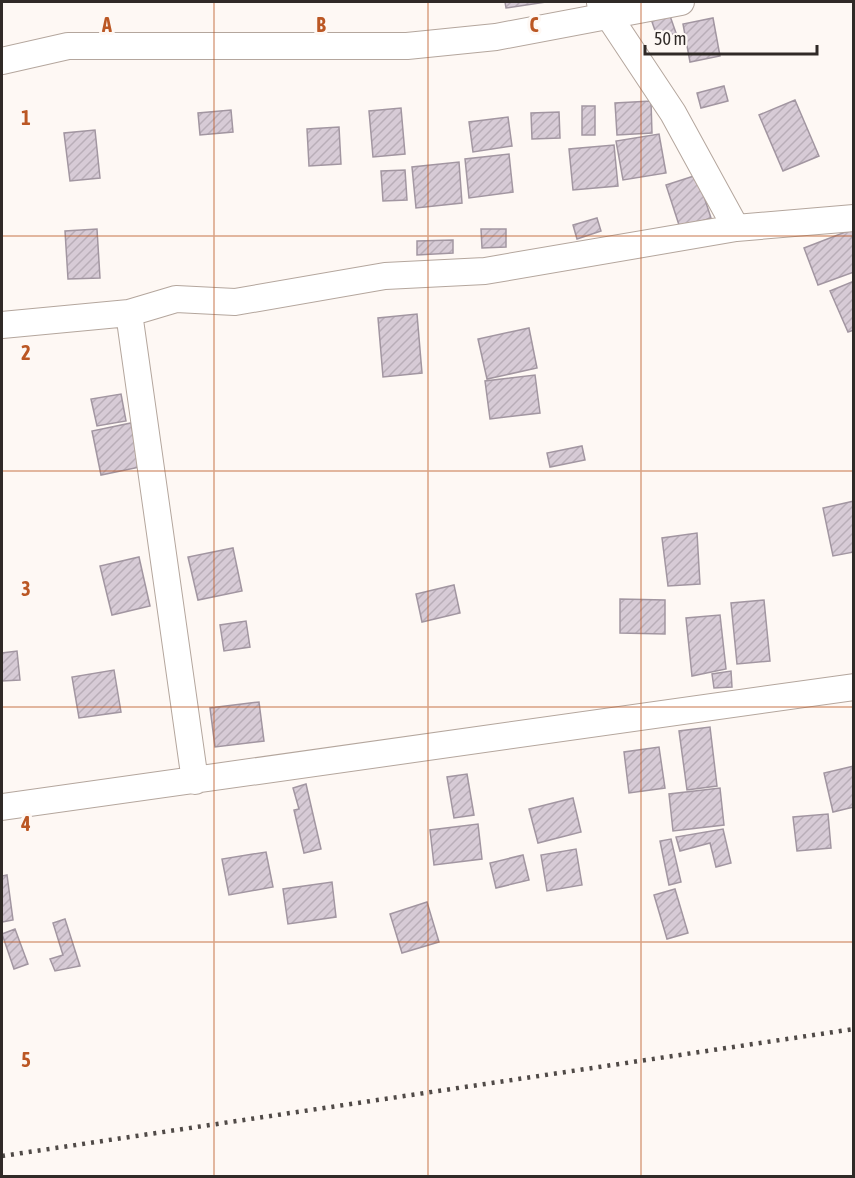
<svg xmlns="http://www.w3.org/2000/svg" width="855" height="1178" font-family="'Asap Condensed',sans-serif">
  <style>
    .building { fill: url(#building-hatch); stroke: #a296a1; stroke-width: 1.5 }
    .lines { fill: none; stroke-linecap: round; stroke-linejoin: round }
    .street-casing { stroke: #b4a69d; stroke-width: 28 }
    .street { stroke: #fff; stroke-width: 26 }
    .rail { stroke: #504a47; stroke-width: 4.5; stroke-dasharray: 3 6; stroke-linecap: butt }
    .grid { fill: none; stroke: #bb5724; stroke-width: 1.5; stroke-opacity: 0.55 }
    .grid-label { font-size: 20px; text-anchor: middle; font-weight: bold; fill: #bb5724; stroke: #fef8f4; stroke-width: 6; stroke-linejoin: round; paint-order: stroke }
  </style>
  <defs>
    <pattern id="building-hatch" width="6" height="6" patternUnits="userSpaceOnUse" patternTransform="scale(1.5)"><rect width="6" height="6" fill="#d7cbd6"/><path d="M-1 1l2-2M0 6l6-6M5 7l2-2" fill="none" stroke="#b9aeb8"/></pattern>
  </defs>
  <rect width="100%" height="100%" fill="#fef8f4"/>
  <path class="building" d="M 505,2 L 546,2 L 506,8 Z
    M 669,13 L 676,33 L 658,39 L 651,19 Z
    M 713,18 L 720,56 L 690,62 L 683,24 Z
    M 724,86 L 728,101 L 701,108 L 697,93 Z
    M 795,100 L 819,156 L 783,171 L 759,115 Z
    M 651,101 L 652,133 L 617,135 L 615,103 Z
    M 582,106 L 595,106 L 595,135 L 582,135 Z
    M 401,108 L 405,154 L 373,157 L 369,111 Z
    M 231,110 L 233,132 L 200,135 L 198,113 Z
    M 559,112 L 560,138 L 532,139 L 531,113 Z
    M 508,117 L 512,146 L 473,152 L 469,122 Z
    M 339,127 L 341,164 L 309,166 L 307,129 Z
    M 95,130 L 100,178 L 70,181 L 64,133 Z
    M 659,134 L 666,173 L 623,180 L 616,141 Z
    M 614,145 L 618,186 L 573,190 L 569,149 Z
    M 509,154 L 513,192 L 469,198 L 465,159 Z
    M 459,162 L 462,203 L 416,208 L 412,167 Z
    M 405,170 L 407,200 L 383,201 L 381,171 Z
    M 697,175 L 711,218 L 680,228 L 666,185 Z
    M 597,218 L 601,231 L 577,239 L 573,225 Z
    M 97,229 L 100,278 L 68,279 L 65,231 Z
    M 481,229 L 506,229 L 506,247 L 482,248 Z
    M 853,229 L 854,272 L 818,285 L 804,248 Z
    M 453,240 L 453,253 L 417,255 L 417,241 Z
    M 854,281 L 854,330 L 848,332 L 830,291 Z
    M 417,314 L 422,373 L 383,377 L 378,318 Z
    M 529,328 L 537,368 L 487,379 L 478,339 Z
    M 535,375 L 540,413 L 490,419 L 485,381 Z
    M 121,394 L 126,421 L 97,426 L 91,399 Z
    M 131,423 L 140,467 L 101,475 L 92,431 Z
    M 582,446 L 585,460 L 550,467 L 547,453 Z
    M 854,501 L 854,552 L 833,556 L 823,508 Z
    M 697,533 L 700,584 L 668,586 L 662,538 Z
    M 233,548 L 242,591 L 198,600 L 188,557 Z
    M 139,557 L 150,606 L 112,615 L 100,566 Z
    M 454,585 L 460,613 L 422,622 L 416,594 Z
    M 620,599 L 665,600 L 665,634 L 620,633 Z
    M 764,600 L 770,661 L 737,664 L 731,603 Z
    M 720,615 L 726,669 L 692,676 L 686,618 Z
    M 246,621 L 250,647 L 224,651 L 220,625 Z
    M 17,651 L 20,680 L 2,681 L 2,653 Z
    M 114,670 L 121,712 L 79,718 L 72,677 Z
    M 731,671 L 732,687 L 714,688 L 712,674 Z
    M 259,702 L 264,741 L 215,747 L 210,708 Z
    M 710,727 L 717,786 L 687,790 L 679,731 Z
    M 659,747 L 665,788 L 629,793 L 624,752 Z
    M 854,766 L 854,807 L 833,812 L 824,773 Z
    M 467,774 L 474,815 L 454,818 L 447,777 Z
    M 306,784 L 321,849 L 304,853 L 294,810 L 299,809 L 293,788 Z
    M 720,788 L 724,825 L 673,831 L 669,794 Z
    M 573,798 L 581,832 L 538,843 L 529,809 Z
    M 828,814 L 831,848 L 797,851 L 793,817 Z
    M 478,824 L 482,859 L 434,865 L 430,830 Z
    M 723,829 L 731,863 L 716,867 L 710,843 L 680,851 L 676,837 Z
    M 671,839 L 681,882 L 669,885 L 660,841 Z
    M 576,849 L 582,885 L 547,891 L 541,855 Z
    M 266,852 L 273,887 L 229,895 L 222,859 Z
    M 523,855 L 529,880 L 496,888 L 490,863 Z
    M 7,875 L 13,920 L 2,922 L 2,876 Z
    M 332,882 L 336,917 L 288,924 L 283,889 Z
    M 675,889 L 688,933 L 667,939 L 654,895 Z
    M 427,902 L 439,942 L 402,953 L 390,914 Z
    M 65,919 L 80,966 L 55,971 L 50,959 L 63,955 L 53,923 Z
    M 15,929 L 28,964 L 14,969 L 2,934 Z"/>
  <g class="lines">
    <g class="street-casing">
      <path id="street" d="M 600,3 L 673,113 L 736,228
        M 2,61 L 68,46 L 407,46 L 496,37 L 681,2
        M 129,313 L 195,781
        M 2,325 L 129,313 L 176,299 L 235,302 L 385,276 L 485,271 L 736,228 L 854,218
        M 2,807 L 854,687"/>
    </g>
    <use href="#street" class="street"/>
    <path class="rail" d="M 2,1156 L 854,1029"/>
  </g>
  <path class="grid" d="M 214,2 L 214,1176M 428,2 L 428,1176M 641,2 L 641,1176M 2,236 L 854,236M 2,471 L 854,471M 2,707 L 854,707M 2,942 L 854,942"/>
  <g class="grid-label">
    <text x="107" y="32">A</text>
    <text x="321" y="32">B</text>
    <text x="534" y="32">C</text>
    <text x="26" y="125">1</text>
    <text x="26" y="360">2</text>
    <text x="26" y="596">3</text>
    <text x="26" y="831">4</text>
    <text x="26" y="1067">5</text>
  </g>
  <rect width="855" height="1178" fill="none" stroke="#302a27" stroke-width="6"/>
  <path d="M645 45v9h172v-9" fill="none" stroke="#302a27" stroke-width="3"/>
  <text x="654" y="45" font-size="18" fill="#302a27" stroke="#fef8f4" stroke-width="4.5" paint-order="stroke">50 m</text>
</svg>
